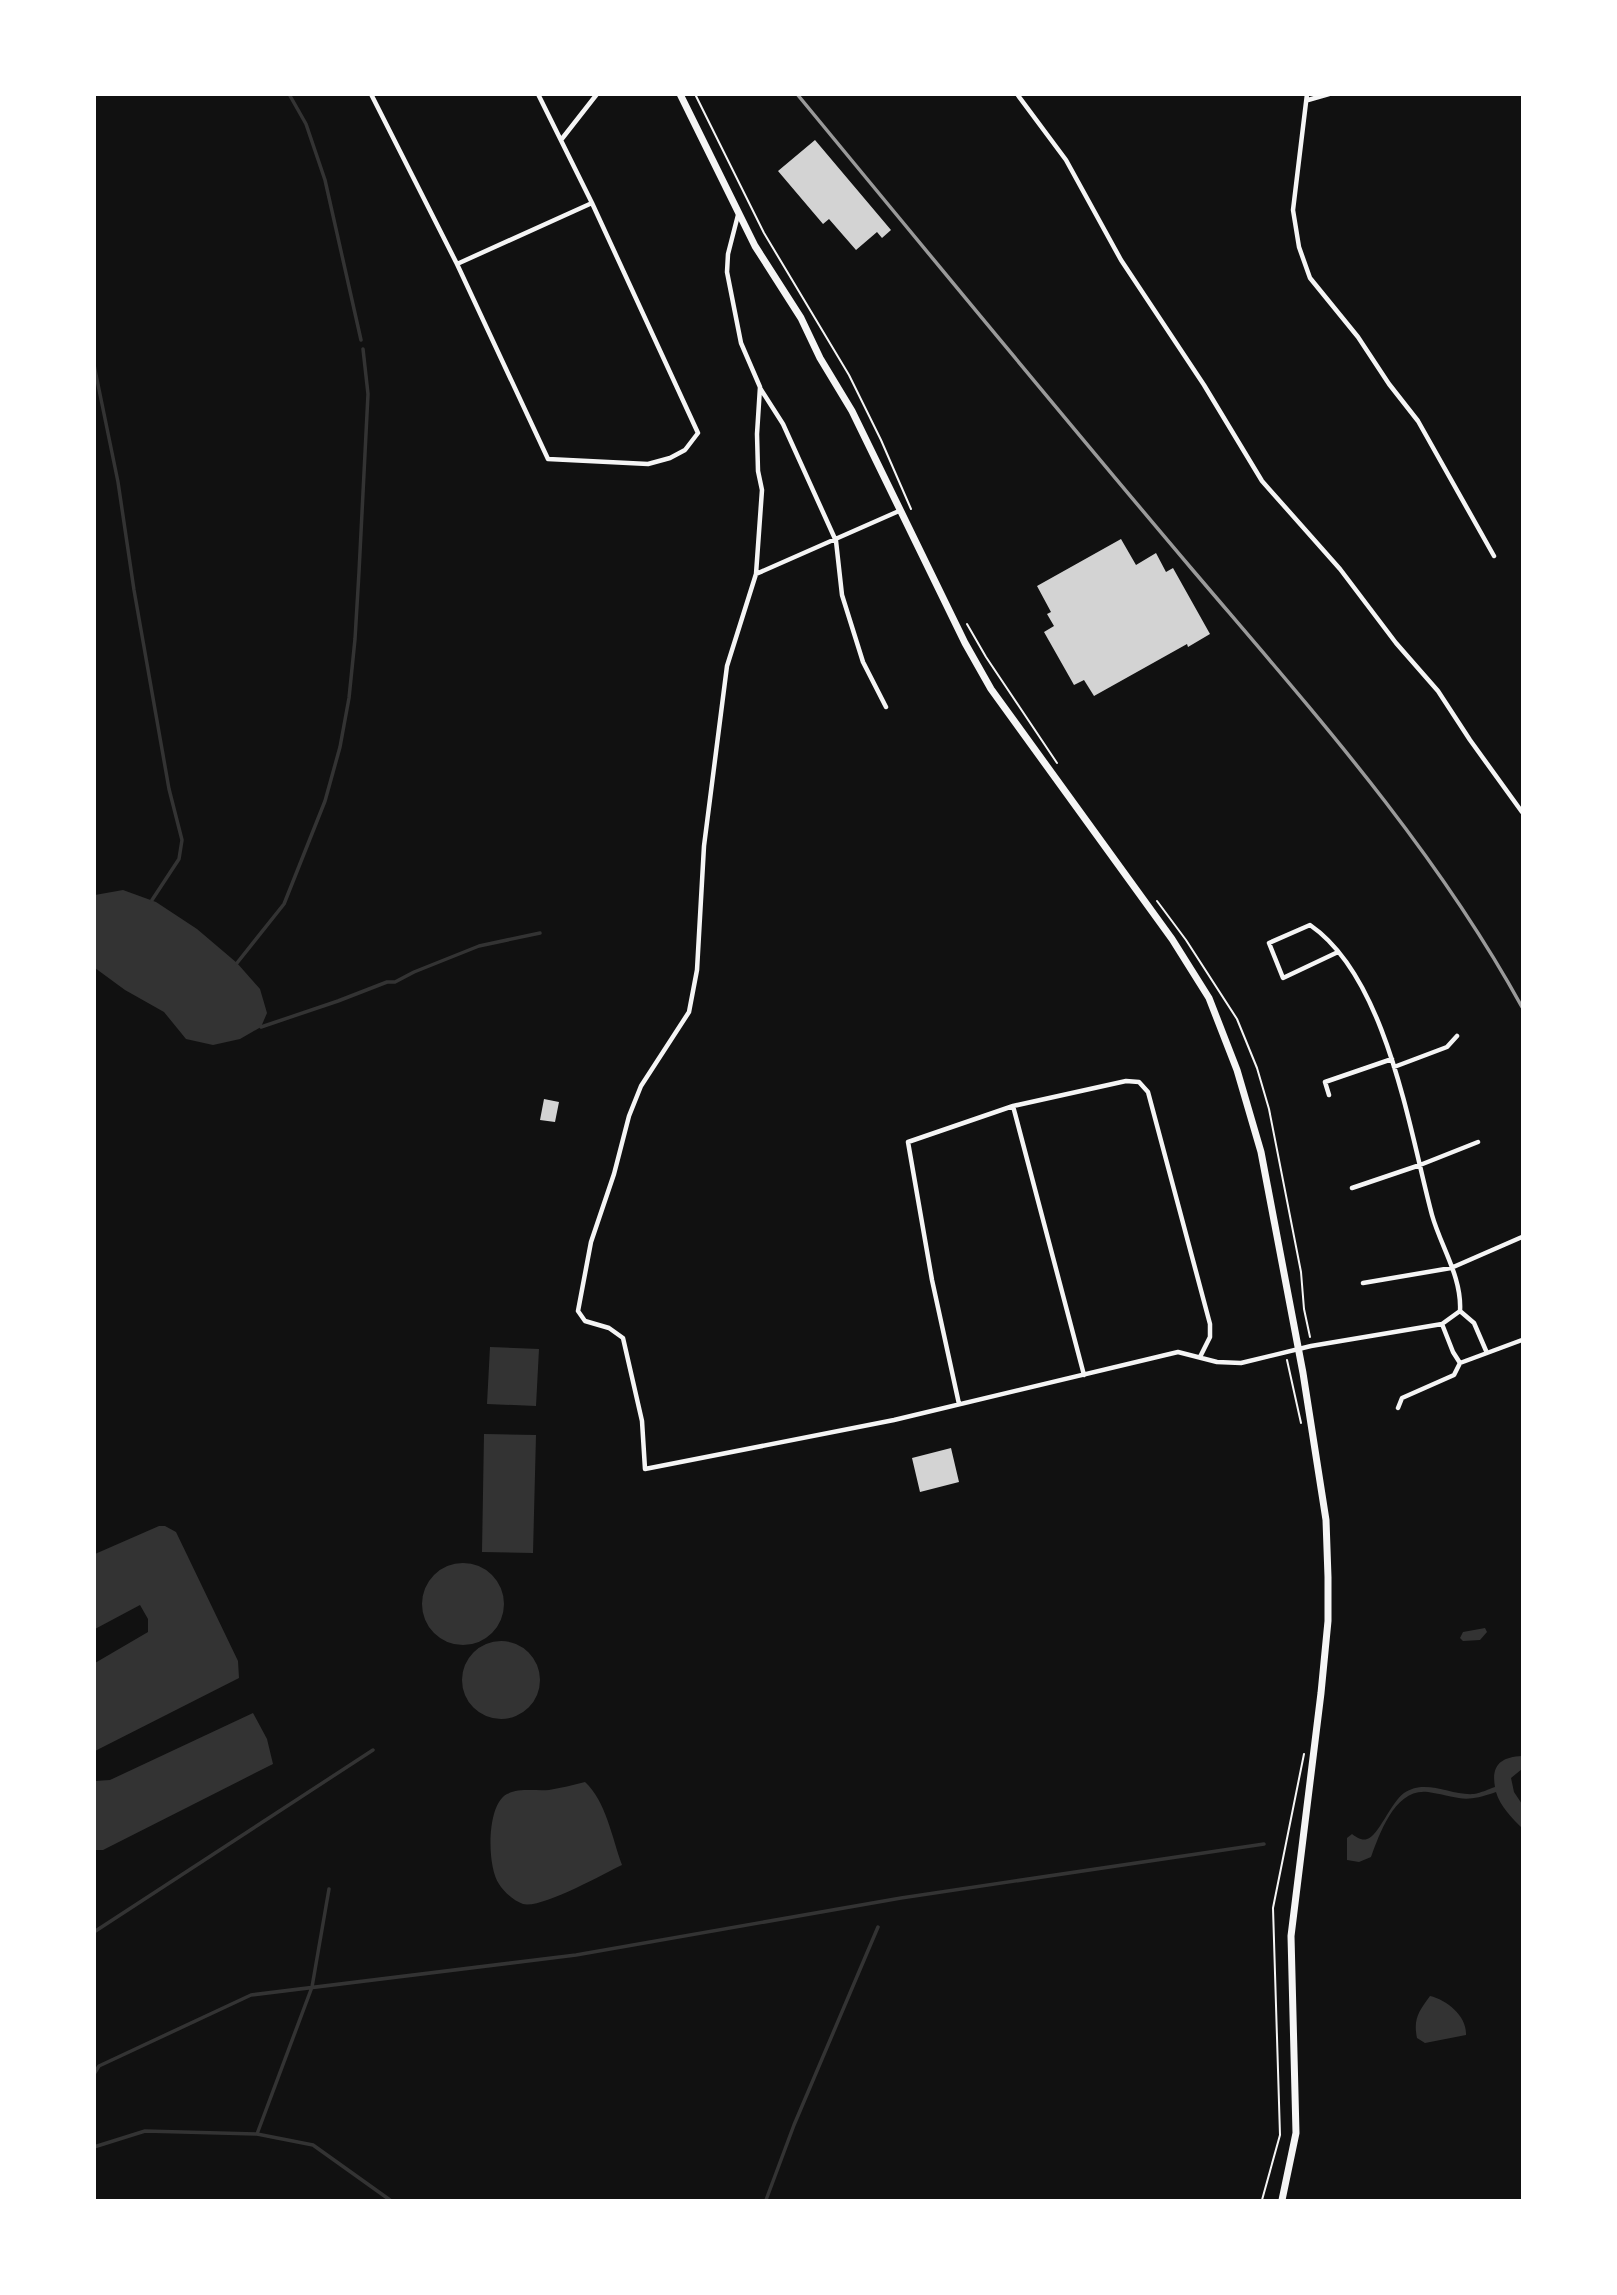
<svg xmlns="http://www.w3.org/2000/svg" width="1617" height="2295" font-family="'Titillium Web',sans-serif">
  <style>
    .water { fill: #333 }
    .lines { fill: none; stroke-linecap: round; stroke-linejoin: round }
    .stream { stroke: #333; stroke-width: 3.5 }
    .building { fill: #d3d3d3 }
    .path { stroke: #f5f5f5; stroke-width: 2 }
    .minor { stroke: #f5f5f5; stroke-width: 4.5 }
    .secondary { stroke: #f5f5f5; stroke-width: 7 }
    .rail { stroke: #9a9a9a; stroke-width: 3.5 }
  </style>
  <rect width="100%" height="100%" fill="#111"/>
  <path class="water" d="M 123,890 L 156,902 L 197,929 L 237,963 L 260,989 L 267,1013 L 261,1027 L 240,1039 L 213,1045 L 186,1039 L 164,1012 L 125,990 L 95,968 L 95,895 Z
    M 490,1347 L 539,1349 L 536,1406 L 487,1404 Z
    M 484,1434 L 536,1435 L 533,1553 L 482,1552 Z
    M 159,1526 L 165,1526 L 176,1532 L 238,1661 L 239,1678 L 95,1751 L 95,1663 L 148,1632 L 148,1619 L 140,1605 L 95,1629 L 95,1554 Z
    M422 1604a41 41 0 1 1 82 0a41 41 0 1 1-82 0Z
    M 1485,1628 L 1487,1632 L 1480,1640 L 1463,1641 L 1460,1638 L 1463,1632 Z
    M462 1680a39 39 0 1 1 78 0a39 39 0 1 1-78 0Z
    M 253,1713 L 267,1739 L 273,1764 L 103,1850 L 95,1850 L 95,1781 L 110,1780 Z
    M 1522,1756 L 1522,1769 L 1511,1778 L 1514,1792 L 1522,1804 L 1522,1828 C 1512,1818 1500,1806 1496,1792 C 1462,1804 1461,1797 1428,1792 C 1395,1788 1380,1833 1371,1857 L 1359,1862 L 1347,1860 L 1347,1838 L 1352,1834 C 1356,1837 1362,1841 1367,1839 C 1378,1837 1391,1802 1404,1793 C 1426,1778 1451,1796 1474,1794 C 1481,1793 1489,1789 1495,1787 C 1491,1765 1501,1757 1522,1756 Z
    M 585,1782 C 606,1801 612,1838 622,1865 C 603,1874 541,1909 523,1904 C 514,1901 504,1892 499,1884 C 487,1867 486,1805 507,1794 C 518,1788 536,1791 549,1790 C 561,1788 573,1785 585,1782 Z
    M 1430,1996 C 1447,2000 1467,2016 1466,2035 L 1425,2043 L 1417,2038 C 1413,2019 1419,2011 1430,1996 Z"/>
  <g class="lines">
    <path class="stream" d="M 289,94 L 306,124 L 325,180 L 361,340
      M 94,365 L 118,482 L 134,590 L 169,789 L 182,840 L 179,859 L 152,900
      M 237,963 L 284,904 L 325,801 L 340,747 L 349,698 L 355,639 L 359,572 L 368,394 L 363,349
      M 261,1027 L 338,1001 L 387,982 L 395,982 L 414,972 L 479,946 L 540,933
      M 94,1932 L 373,1750
      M 94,2074 L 99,2066 L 251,1995 L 576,1955 L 901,1898 L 1264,1844
      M 257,2134 L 312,1987 L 329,1889
      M 94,2147 L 145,2131 L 257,2134 L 313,2145 L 390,2200
      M 766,2200 L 794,2125 L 878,1927"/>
  </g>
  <path class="building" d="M 815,140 L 891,230 L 882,238 L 877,232 L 856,250 L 829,219 L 823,224 L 778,171 Z
    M 1121,539 L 1136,565 L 1156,553 L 1166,572 L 1173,568 L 1210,634 L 1188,647 L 1187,644 L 1094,696 L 1084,680 L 1074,685 L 1044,632 L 1054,626 L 1047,614 L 1051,612 L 1037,586 Z
    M 544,1099 L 559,1102 L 555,1122 L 540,1120 Z
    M 951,1448 L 959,1482 L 920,1492 L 912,1458 Z"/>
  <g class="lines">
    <path class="path" d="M 695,94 L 764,233 L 849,375 L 881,440 L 911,509
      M 967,624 L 986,657 L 1057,763
      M 1157,901 L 1186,940 L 1237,1019 L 1257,1068 L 1269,1109 L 1301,1272 L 1304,1309 L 1310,1337
      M 1287,1360 L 1301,1423
      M 1262,2200 L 1280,2135 L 1273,1908 L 1304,1754"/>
    <path class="minor" d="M 371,94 L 457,264 L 548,459 L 648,464 L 670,458 L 685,450 L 698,433 L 592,203 L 538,94
      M 1017,94 L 1066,160 L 1121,260 L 1204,385 L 1262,481 L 1340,569 L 1396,643 L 1438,691 L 1470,740 L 1522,812
      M 1307,94 L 1293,210 L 1299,247 L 1310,278 L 1358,337 L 1389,384 L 1418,421 L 1494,556
      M 1308,100 L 1329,94
      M 561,140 L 597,94
      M 738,215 L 728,254 L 727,272 L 741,343 L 760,387 L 757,434 L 758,471 L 762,490 L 756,574 L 727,666 L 704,846 L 697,970 L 689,1012 L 641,1086 L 629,1116 L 614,1174 L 591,1242 L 578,1311 L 585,1321 L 609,1328 L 623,1338 L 642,1421 L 645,1469 L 894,1420 L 1178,1352 L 1217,1362 L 1241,1363 L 1311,1346 L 1442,1324 L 1460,1311 C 1462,1277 1441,1247 1432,1215 C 1409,1129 1387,978 1310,925 L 1269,943 L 1283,978 L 1338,952
      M 457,264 L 592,203
      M 760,388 L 783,424 L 836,541 L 842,595 L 863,662 L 886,707
      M 756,574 L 899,511
      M 1394,1067 L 1447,1047 L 1457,1036
      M 1329,1095 L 1325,1082 L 1392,1059
      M 1013,1106 L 1084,1375
      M 1352,1188 L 1420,1165 L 1478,1142
      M 1363,1283 L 1451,1268 L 1522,1237
      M 1442,1324 L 1453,1352 L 1460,1363 L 1487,1353 L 1474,1323 L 1460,1311
      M 1487,1353 L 1522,1340
      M 959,1404 L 932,1280 L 908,1142 L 1013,1106 L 1126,1081 L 1139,1082 L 1148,1092 L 1210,1324 L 1210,1337 L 1200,1357
      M 1398,1408 L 1402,1398 L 1454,1375 L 1460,1363"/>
    <path class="secondary" d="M 680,94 L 755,246 L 801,318 L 820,358 L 852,411 L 965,643 L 991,689 L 1172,939 L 1209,998 L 1237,1070 L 1261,1152 L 1303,1373 L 1326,1520 L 1328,1577 L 1328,1621 L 1321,1693 L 1291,1936 L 1296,2133 L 1282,2200"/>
    <path class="rail" d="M 797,94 C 928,253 1058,411 1191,568 C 1310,708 1433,845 1522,1007"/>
  </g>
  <rect width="1617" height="2295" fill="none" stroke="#ffffff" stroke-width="192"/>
</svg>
